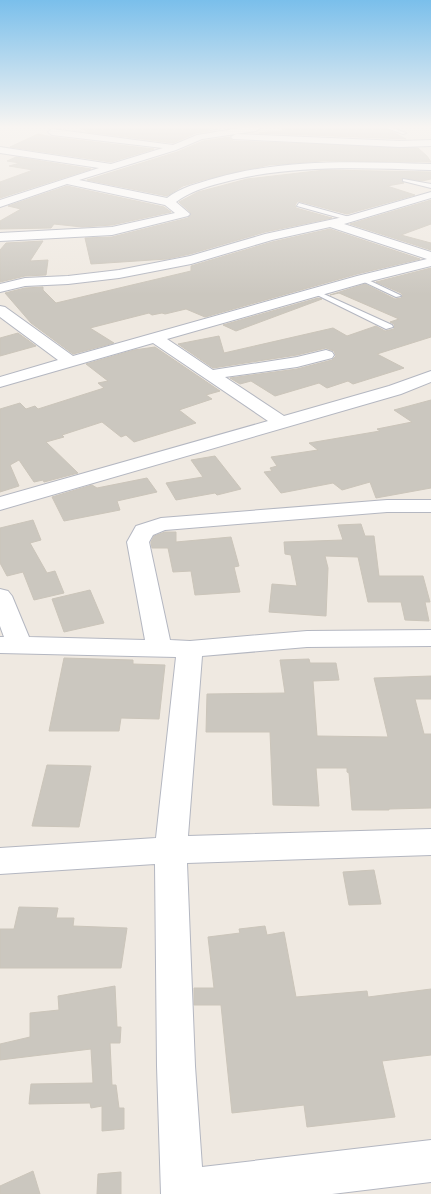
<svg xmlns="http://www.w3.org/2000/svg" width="431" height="1194" font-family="Raleway,sans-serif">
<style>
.building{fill:#cbc7bf;stroke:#cbc5ba}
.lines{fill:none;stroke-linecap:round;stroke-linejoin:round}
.service-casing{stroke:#b4b7c1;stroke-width:2}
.minor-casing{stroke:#b4b7c1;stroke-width:2}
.service{fill:#fff;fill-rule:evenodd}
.minor{fill:#fff;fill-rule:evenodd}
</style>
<rect width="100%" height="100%" fill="#efe9e1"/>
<path class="building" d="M80,128h120l9,3 -13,2 -23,10 -85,-11z
M283,128h102l21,11 -147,-6 23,-2z
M38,134l14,3 102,12 -43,13 -101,-15z
M229,137l4,4 185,7 9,8 4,6 -108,-1 -54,4 -66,15 -20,6 -16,10 -80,-16 90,-28 26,-11z
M16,157l75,12 -91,29v-16l33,-12 -24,-4 11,-3 -13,-2z
M325,170l106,2v7l-9,2 -20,-3v4l2,1 -17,3 28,9 -68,19 -49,-13 -3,4 1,3 36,10 -67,14 -75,22 -23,5 -76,5 -6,-26 27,-1 76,-19 3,-5 -12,-11 19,-10 49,-13z
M67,186l97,21 7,5 -59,13 -30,2 -28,-3 -3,4 -51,1v-8l21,-12 -13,-3z
M431,200v24l-30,11 30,8v7l-81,-26z
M330,229l90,30 -63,15 -152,43 -19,-8 -21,5 -3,-1 -10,2 -3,-2 -59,15 24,15 -41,11 -42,-31 -26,-30 20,-5 18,-1v3l13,13 135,-32v-5l81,-24z
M43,241l-13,20 18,-1 -2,15 -21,1 -25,6v-32l6,-7z
M431,268v69l-54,17 27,14 -51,16 -5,-3 -21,7 -8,-5 -44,13 -24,-15 -11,3 -10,-6 67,-9 35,-9 4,-4 -2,-5 -8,-3 -29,7 -84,13 -35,-24 41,-8 5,17 109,-25 14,8 29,-10 9,5 9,-2v-5l-4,-2 9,-3 -60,-26 -9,2 35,-11 30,15 6,-1 2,-2 -2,-3 -25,-11z
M318,298l4,1 -86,32 -13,-6z
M18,333l18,13 -36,10v-18z
M155,347l65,44 -14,4 6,4 -33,11 17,13 -62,19 -8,-7 -5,2 -19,-15 -40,13 2,2 -18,5 32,31 -34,9 -1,-2 -9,2 -15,-22 -9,5 9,21 -19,6v-83l20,-6 6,6 9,-3 3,3 66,-21 -6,-5 10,-2 -22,-17 48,-14z
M431,400v88l-55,10 -6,-16 -28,8 -9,-7 -52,10 -17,-21 8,-1 -2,-3 7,-2 -6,-9 47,-7 -9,-7 71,-12 -3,-2 35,-7 -18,-12z
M215,456l26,33 -24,6 -2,-2 -39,7 -10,-17 37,-6 -12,-17z
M147,478l10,14 -40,9 3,9 -56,11 -12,-24 40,-12 5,3z
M33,520l8,20 -11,3 17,30 8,-2 9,22 -30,7 -11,-28 -16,4 -7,-13v-35z
M361,524l4,12h9l5,40h44l7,26h-5l4,19 -24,-1 -4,-18h-33l-10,-45 -33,-1 3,12 -2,48 -57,-4 3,-28 25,2 -6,-31 -6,-1 -1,-12 59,-2 -5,-15z
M165,532h11v10l55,-5 8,29 -5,1 6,25 -45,3 -4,-24 -18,1 -5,-24h-16l-1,-6 3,-6z
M90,590l14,33 -40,9 -12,-33z
M64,658l69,2v4l32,1 -6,54 -38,-1 -2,13h-70z
M309,659l1,4h26l3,17 -26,1 4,55 71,1 -14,-59 57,-2v23h-16l9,35h7v74l-42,1v1h-37l-3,-37 -2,-1v-4h-31l3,38 -46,-1 -3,-73h-64l1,-38 78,-1 -5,-33z
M47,765l44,1 -12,61 -47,-1z
M374,870l7,34 -32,1 -6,-33z
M19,907l39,1 -2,10h18l-1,8 54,2 -6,40h-121v-39h14z
M265,926l2,9 17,-3 12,65 71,-6 1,6 63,-8v66l-49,6 13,56 -88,10 -3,-22 -72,8 -11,-108h-27v-17h20l-6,-51 32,-4 -1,-4z
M115,986l2,41h4l-1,16h-10l2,42h4l3,23h5v21l-22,2v-25l-11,2 -1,-5 -61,1 2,-20 62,-1 -2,-34 -91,11v-16l30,-7v-24l29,-3 -1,-14z
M33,1171l7,23h-40v-8z
M121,1172v22h-24l1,-20z"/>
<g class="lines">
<defs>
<path id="service" d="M202,128l26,4 -2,1z
M387,128h5l14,5 -3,1z
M403,179l28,5v4l-28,-7z
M299,203l54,15 1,1 -3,2 -54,-15z
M362,277l38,18 1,1 -5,1 -36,-17 -1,-1z
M315,290l77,35 1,2 -7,2 -73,-36 -1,-1z"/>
<path id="minor" d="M241,128h19l-4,3 -54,8 -26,11 -97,30 88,18c14,-11 32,-15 49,-20 70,-20 143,-16 215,-14v6c-70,-2 -142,-6 -210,13 -16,4 -32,9 -45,19l14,12 -2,2 -76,19 -112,6v-8l112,-6 63,-14 -10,-8 -98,-21 -67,23v-7l99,-32 -99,-15v-6l111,17 52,-16 -111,-13 -4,-3 4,-3 121,16 24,-10z
M236,134l164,7 31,-1v6l-31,1 -167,-8 -2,-2z
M431,192v6l-87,26 87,28v14l-64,16 -200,57 46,31 84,-13 29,-7 6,2 2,3 -2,3 -35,9 -72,10 59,39 105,-30 42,-15v11l-30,12 -401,116v-13l268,-76 -115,-78 -153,44v-10l58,-17 -58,-43v-11l5,1 68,49 284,-80 70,-17 -97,-32 -58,13 -81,24 -72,14 -51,6 -43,2 -25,6v-8l25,-6 43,-2 51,-6 71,-14 75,-22 83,-18z
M387,500h44v12h-44l-222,18 -12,5 -4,7 21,98 20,1 117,-10 124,-1v16l-124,1 -105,9 -14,180 243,-7v26l-244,8 8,203 7,101 229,-27v42l-99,12h-171l-4,-128 -2,-202 -155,10v-26l156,-10 20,-181 -176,-4v-16h4l-4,-11v-37l8,2 4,5 17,41 116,3 -18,-98 9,-16 25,-8z"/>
</defs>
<use href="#service" class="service-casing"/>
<use href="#minor" class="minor-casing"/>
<use href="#service" class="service"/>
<use href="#minor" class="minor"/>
</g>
<linearGradient id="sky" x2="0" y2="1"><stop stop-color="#7abfeb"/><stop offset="0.43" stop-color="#f8f5f2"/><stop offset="1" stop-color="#f8f5f2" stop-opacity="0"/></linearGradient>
<rect width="431" height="295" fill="url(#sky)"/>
</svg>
